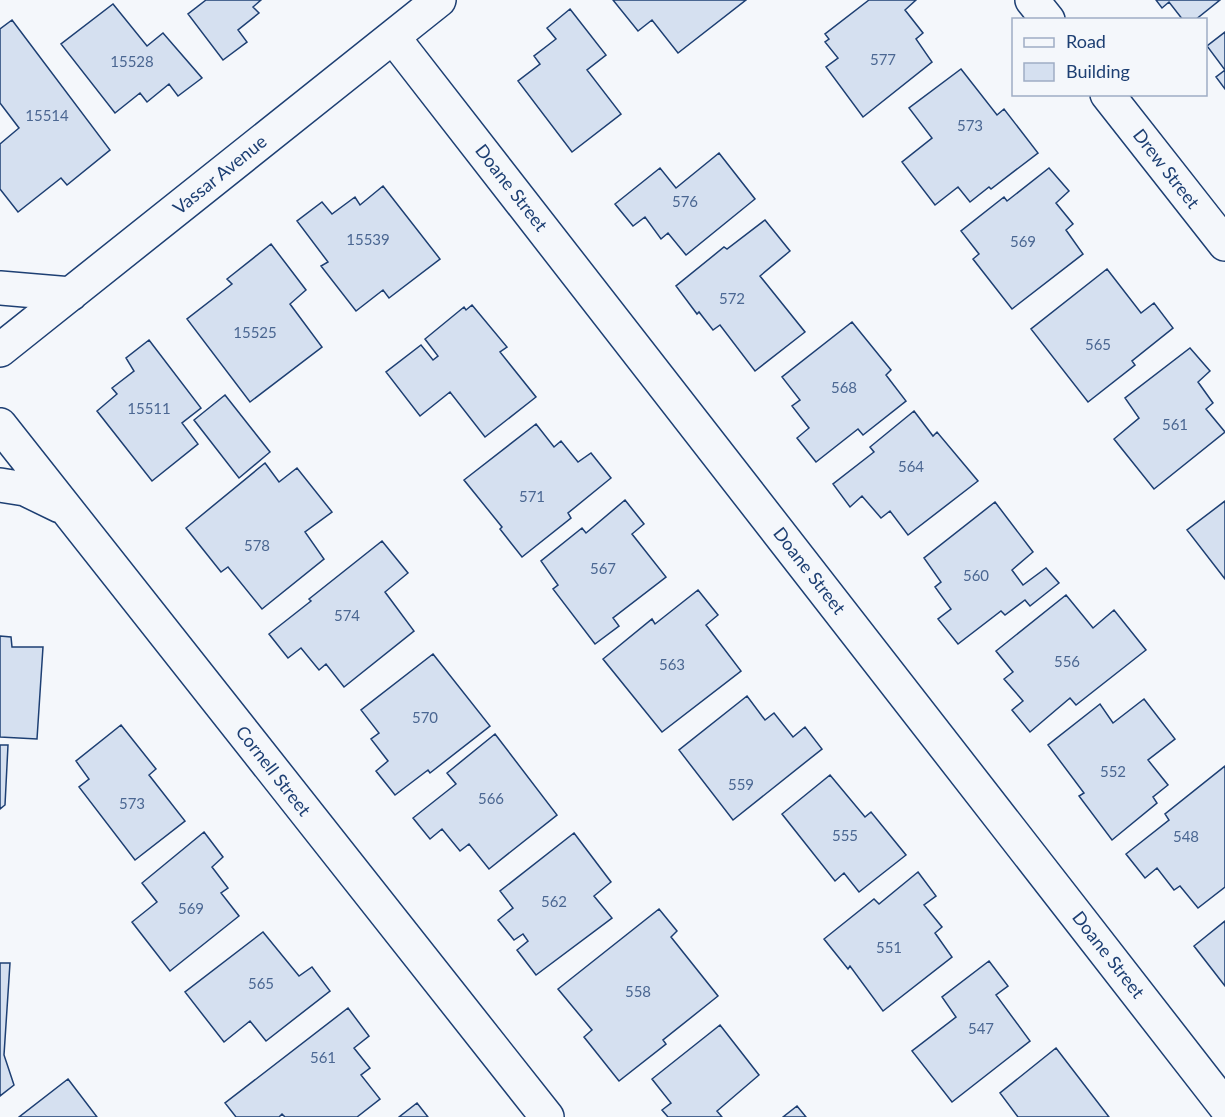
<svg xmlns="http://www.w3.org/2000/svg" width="1225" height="1117" font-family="Lato,sans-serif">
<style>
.building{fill:#d5e0f0;stroke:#1d3f73;stroke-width:1.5}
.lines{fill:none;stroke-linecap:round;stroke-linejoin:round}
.minor-casing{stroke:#1d3f73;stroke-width:36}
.minor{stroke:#f4f7fb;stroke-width:33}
.labels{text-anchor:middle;stroke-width:4.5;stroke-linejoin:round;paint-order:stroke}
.number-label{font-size:15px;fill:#4b6792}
.street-label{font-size:18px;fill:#1d3f73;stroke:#f4f7fb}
</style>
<rect width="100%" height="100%" fill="#f4f7fb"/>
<path class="building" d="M206,0h55l-8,7 6,6 -21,17 9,12 -24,18 -35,-46z
M613,0h133l-68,53 -26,-33 -14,11z
M869,0h47l-11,10 18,23 -7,6 16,23 -69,55 -37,-50 12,-9 -13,-16 4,-3 -4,-5z
M1156,0h64l-25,20h-12l-14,-18 -7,6z
M113,4l34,42 16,-13 39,45 -24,18 -9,-12 -22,18 -7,-9 -25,20 -54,-69z
M570,9l36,46 -19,15 34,44 -49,38 -54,-71 22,-17 -6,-8 22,-17 -9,-11z
M12,20l98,130 -43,35 -6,-7 -43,34 -18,-23v-45l19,-16 -19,-25v-74z
M1225,32v57l-9,-12 9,-7 -18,-24z
M961,69l36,46 7,-6 34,44 -47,36 -2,-2 -19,15 -12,-15 -23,18 -33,-43 30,-24 -23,-30z
M719,153l36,46 -69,56 -18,-22 -7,6 -16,-22 -12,9 -18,-22 45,-36 16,20z
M1049,168l20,23 -13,12 17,21 -7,6 17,24 -71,55 -39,-50 6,-5 -18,-23 43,-34 3,4z
M383,186l57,73 -51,39 -6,-8 -27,21 -35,-45 7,-4 -31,-41 25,-19 10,12 23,-17 5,8z
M765,220l25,31 -30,25 45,56 -50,39 -35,-46 -7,5 -14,-18 -2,2 -21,-28 48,-39 3,2z
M271,244l35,46 -16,14 32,43 -72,55 -63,-83 45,-35 -5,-5z
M1107,269l34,44 13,-10 19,25 -41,33 3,4 -47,37 -57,-73z
M472,305l35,42 -7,5 36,45 -51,40 -35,-45 -30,24 -34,-44 35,-27 12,15 5,-4 -13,-17 39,-32 2,3z
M852,322l39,48 -5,5 20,26 -43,34 -5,-6 -42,33 -19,-24 12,-10 -17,-22 8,-6 -18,-23z
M149,340l52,68 -19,15 16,21 -46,37 -55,-70 20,-17 -5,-6 22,-17 -8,-13z
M1190,348l20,23 -12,11 15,21 -7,6 19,23 -71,57 -40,-50 25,-21 -14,-20z
M225,395l45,57 -31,26 -45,-58z
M914,411l19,25 4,-4 41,49 -70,54 -18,-24 -9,7 -19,-22 -12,11 -17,-23 41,-32 -4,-5z
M536,424l18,23 7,-6 17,21 13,-9 20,25 -43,35 3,5 -49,39 -22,-28 2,-2 -38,-47z
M265,463l14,19 18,-14 35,44 -27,20 19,27 -62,50 -34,-42 -7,5 -35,-44z
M625,500l19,24 -12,10 34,43 -53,41 6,8 -24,18 -42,-55 5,-4 -17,-24 41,-33 4,5z
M1225,501v78l-38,-49z
M995,502l38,50 -21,18 11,15 23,-17 13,15 -29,23 -5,-6 -20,15 -4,-4 -43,33 -20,-25 13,-10 -16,-22 6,-5 -17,-24z
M382,541l26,32 -23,19 29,39 -70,56 -18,-23 -7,6 -18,-22 -13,10 -19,-24 42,-33 -2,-2z
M698,590l20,25 -12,10 35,46 -79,61 -59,-73 49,-40 3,5z
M1066,595l27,33 21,-18 32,40 -70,55 -6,-7 -40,34 -18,-22 11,-9 -19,-22 9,-7 -17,-21z
M0,636l11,1 1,10h31l-6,92 -37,-2z
M433,654l57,72 -60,47 -2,-3 -33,25 -19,-24 12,-10 -17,-22 8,-6 -18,-23z
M747,696l18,24 9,-7 19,24 12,-10 17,22 -89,71 -54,-70z
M1144,699l31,40 -27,21 20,25 -15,12 4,6 -45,37 -33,-44 5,-3 -36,-48 52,-41 13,19z
M121,725l35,44 -7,6 36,46 -50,39 -56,-73 10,-8 -13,-18z
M495,734l62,81 -68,54 -20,-25 -9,7 -18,-22 -12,10 -17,-21 43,-34 -9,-11z
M0,745h8l-3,60 -5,4z
M1225,766v121l-27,21 -18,-22 -6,4 -17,-22 -12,10 -19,-24 43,-34 -4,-6z
M830,775l35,42 6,-5 35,43 -47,37 -15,-19 -9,8 -53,-67z
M204,832l19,25 -11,10 16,21 -7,5 18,23 -69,55 -38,-49 25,-20 -15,-19z
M574,833l37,49 -17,14 18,22 -76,57 -19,-25 11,-9 -5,-7 -9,6 -16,-20 15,-12 -13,-17z
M918,872l18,24 -12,9 18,22 -7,6 17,24 -69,54 -33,-45 -2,3 -24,-30 50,-40 5,5z
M659,909l18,22 -6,6 47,59 -55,44 3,4 -47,37 -35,-44 8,-7 -34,-41z
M1225,921v65l-31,-40z
M263,932l36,44 13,-9 18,24 -64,50 -16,-20 -26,21 -39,-50z
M989,961l19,25 -12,9 34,46 -78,61 -40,-51 44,-34 -14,-20z
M0,963h10l-6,92 10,30 -14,11z
M348,1008l21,28 -15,12 16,20 -9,7 19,24 -23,18h-72l-3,-3 -3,3h-43l-11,-14z
M720,1025l39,50 -42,36 5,6h-54l-6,-7 9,-7 -19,-24z
M1056,1048l53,69h-91l-18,-24z
M68,1079l29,38h-78z
M417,1103l11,14h-29z
M797,1106l9,11h-23z"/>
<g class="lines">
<defs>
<path id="minor" d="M1032,0l16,20
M393,37l832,1069
M1107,94l118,150
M0,288l71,6
M0,350l439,-350
M0,425l547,692
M0,485l25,4 35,17"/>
</defs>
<use href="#minor" class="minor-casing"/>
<use href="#minor" class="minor"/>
</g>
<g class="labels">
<g class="number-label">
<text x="883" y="65">577</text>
<text x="132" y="67">15528</text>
<text x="47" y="121">15514</text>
<text x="970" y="131">573</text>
<text x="685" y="207">576</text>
<text x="368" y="245">15539</text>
<text x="1023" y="247">569</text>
<text x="732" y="304">572</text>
<text x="255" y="338">15525</text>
<text x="1098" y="350">565</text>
<text x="844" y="393">568</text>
<text x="149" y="414">15511</text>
<text x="1175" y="430">561</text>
<text x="911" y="472">564</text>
<text x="532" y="502">571</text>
<text x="257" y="551">578</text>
<text x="603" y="574">567</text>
<text x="976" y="581">560</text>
<text x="347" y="621">574</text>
<text x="1067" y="667">556</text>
<text x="672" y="670">563</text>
<text x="425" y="723">570</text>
<text x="1113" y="777">552</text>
<text x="741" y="790">559</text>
<text x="491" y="804">566</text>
<text x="132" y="809">573</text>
<text x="845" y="841">555</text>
<text x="1186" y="842">548</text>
<text x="554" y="907">562</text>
<text x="191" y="914">569</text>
<text x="889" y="953">551</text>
<text x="261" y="989">565</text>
<text x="638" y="997">558</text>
<text x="981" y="1034">547</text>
<text x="323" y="1063">561</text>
</g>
<g class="street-label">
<text transform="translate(1166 169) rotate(52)" y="6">Drew Street</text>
<text transform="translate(220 175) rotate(-39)" y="6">Vassar Avenue</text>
<text transform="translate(511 188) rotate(52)" y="6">Doane Street</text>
<text transform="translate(809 571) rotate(52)" y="6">Doane Street</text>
<text transform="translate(273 771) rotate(52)" y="6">Cornell Street</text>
<text transform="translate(1108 955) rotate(52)" y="6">Doane Street</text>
</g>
</g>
<rect x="1012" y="18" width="195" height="78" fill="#f4f7fb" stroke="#9eadc5" stroke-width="1.5"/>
<rect x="1024" y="38" width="30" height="9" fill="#f4f7fb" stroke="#9eadc5" stroke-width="1.5"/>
<text x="1066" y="48" font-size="18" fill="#1d3f73">Road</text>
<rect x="1024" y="63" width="30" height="18" fill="#d5e0f0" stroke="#9eadc5" stroke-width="1.5"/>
<text x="1066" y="78" font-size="18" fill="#1d3f73">Building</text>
</svg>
